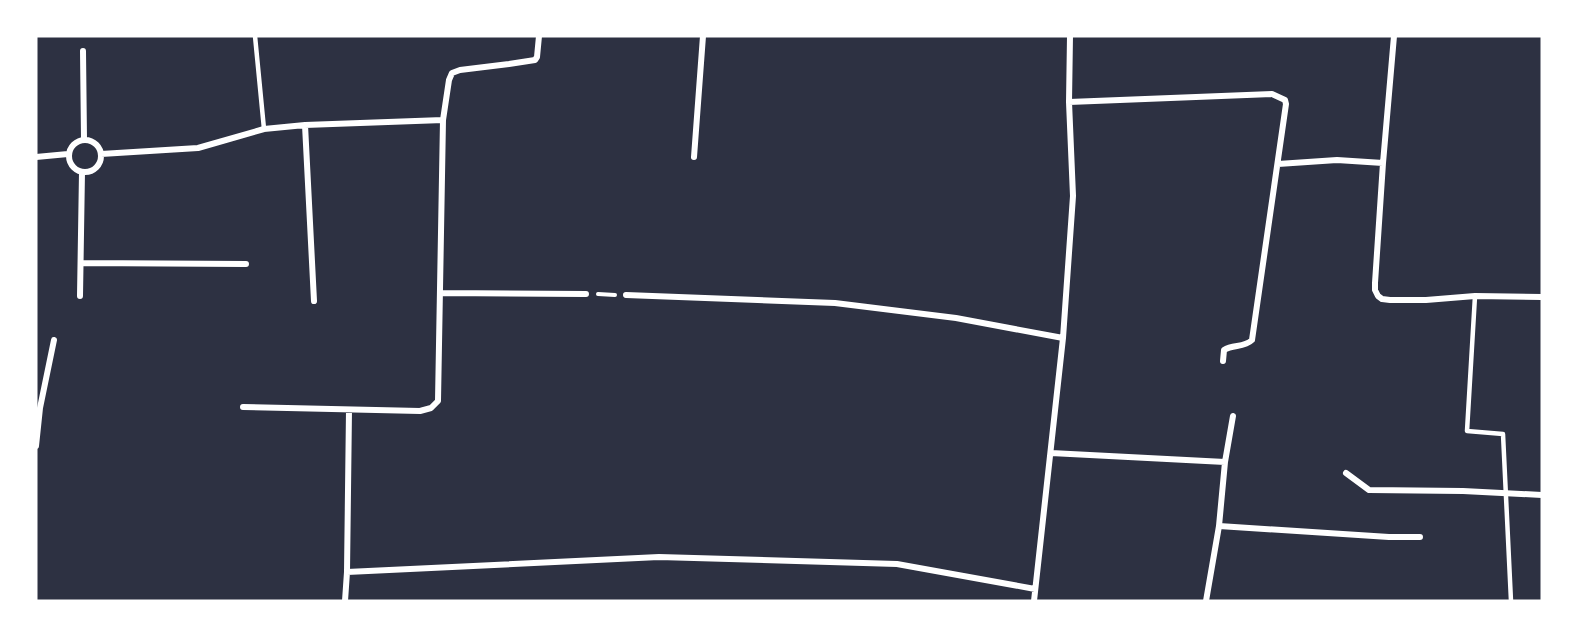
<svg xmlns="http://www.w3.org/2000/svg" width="1578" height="637" font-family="'DejaVu Sans',sans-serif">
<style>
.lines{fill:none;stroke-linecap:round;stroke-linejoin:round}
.path{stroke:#fff;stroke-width:4}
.service{stroke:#fff;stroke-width:4.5}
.minor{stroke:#fff;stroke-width:6}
</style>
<rect width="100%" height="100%" fill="#2d3142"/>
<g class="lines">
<path class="path" d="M598,294l17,1"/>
<path class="service" d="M255,36l9,93
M1475,296l-8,135 36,3 8,167"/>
<path class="minor" d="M1394,36l-11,127 -8,120v7l3,6 4,3 8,1h36l49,-4 67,1
M83,51l1,88
M1069,102l203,-8 13,6 1,4 -34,236c-8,8 -19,4 -28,10l-1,11
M305,125l9,176
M69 156a16 16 0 1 1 32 0a16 16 0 1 1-32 0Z
M101,154l97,-6 66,-19 41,-4 138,-5
M36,157l32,-3
M694,157l9,-121
M1278,164l59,-4 46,3
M81,263l165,1
M441,293l145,1
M626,295l209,8 121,15 107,20
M80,296l2,-124
M243,407l177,4 11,-3 7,-7 5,-281 6,-40 3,-7 8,-3 49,-6 26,-4 2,-3 2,-21
M36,446l4,-38 14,-68
M1051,453l174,9
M1346,473l23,17 94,1 79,4
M1219,526l170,11h31
M347,572l312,-15 238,7 138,25
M345,601l2,-29 2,-162
M1034,601l29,-263 10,-142 -4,-94 1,-66
M1206,601l13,-75 6,-64 8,-46"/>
</g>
<rect width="1578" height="637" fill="none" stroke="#ffffff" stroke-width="75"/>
</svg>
